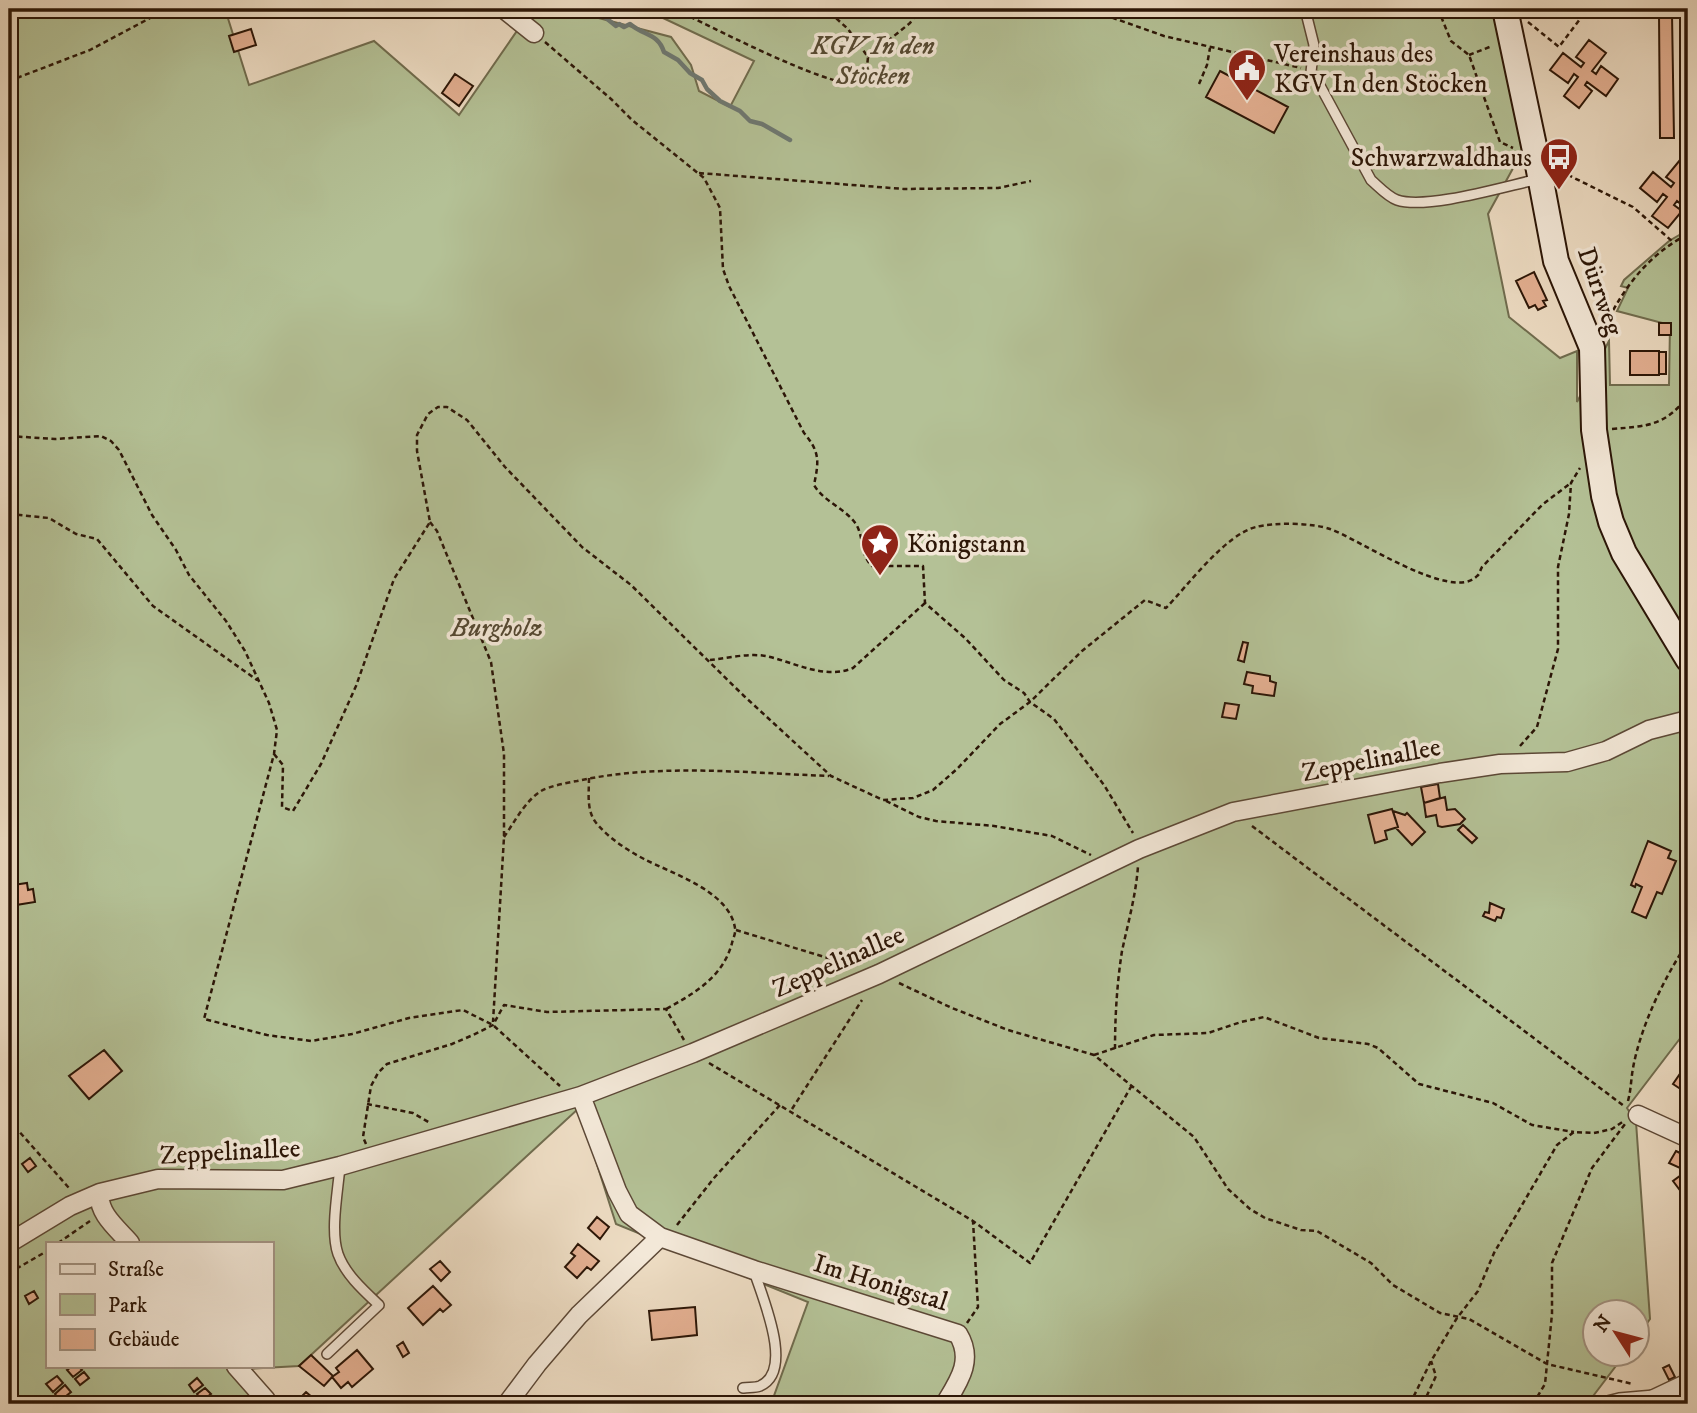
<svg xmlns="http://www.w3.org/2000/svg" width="1697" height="1413" font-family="'IM FELL DW Pica',serif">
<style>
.green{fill:#b4c196;stroke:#706c4e;stroke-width:2;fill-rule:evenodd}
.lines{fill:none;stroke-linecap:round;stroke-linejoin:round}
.stream{stroke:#6e7871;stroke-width:4.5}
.building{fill:#e4b092;stroke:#2c1607;stroke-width:2}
.lane-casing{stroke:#5c4836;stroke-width:12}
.street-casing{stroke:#5c4836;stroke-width:21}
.secondary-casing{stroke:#2c1607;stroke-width:28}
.path{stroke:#2c1607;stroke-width:2.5;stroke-dasharray:5 3.5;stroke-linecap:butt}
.lane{stroke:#f3e8d8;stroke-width:9}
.street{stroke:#f3e8d8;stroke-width:18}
.secondary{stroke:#f3e8d8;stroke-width:24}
.labels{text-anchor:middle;stroke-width:7;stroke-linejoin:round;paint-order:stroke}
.park-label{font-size:26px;font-style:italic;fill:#554932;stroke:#f3e8d8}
.poi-label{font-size:26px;fill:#2c1607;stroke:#f3e8d8;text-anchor:start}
.street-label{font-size:26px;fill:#2c1607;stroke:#f3e8d8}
</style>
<rect width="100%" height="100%" fill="#eddcc3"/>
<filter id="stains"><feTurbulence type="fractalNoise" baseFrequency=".00286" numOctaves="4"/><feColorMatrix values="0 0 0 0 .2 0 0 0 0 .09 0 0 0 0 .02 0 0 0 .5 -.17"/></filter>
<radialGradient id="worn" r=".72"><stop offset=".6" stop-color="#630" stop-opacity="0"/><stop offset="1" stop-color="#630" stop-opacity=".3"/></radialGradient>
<path class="green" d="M9,9h216l24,76 125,-44 85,74 62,-90 -22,-16h91l-1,4 6,4 76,20 20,28 8,26 31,16 24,-46 -110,-52h850l29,141 -35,64 21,103 51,41 17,-7v51l32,-61 1,44h59l1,-60 -53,-14 11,-23 -7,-2 3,-6 45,-39 19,-11v798l-61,80 9,14 14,197 -12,17v-24h-42v42h29l-38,50h-816l37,-102 -192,-78 -37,-116 -280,258 -54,3 22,35h-258zM47,1243h224v123h-224z"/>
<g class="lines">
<path class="stream" d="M601,14l15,12 3,-2 5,3 6,-3c14,12 28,9 34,28l14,8 12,13 12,7 5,9 13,12 20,10 10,10 12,3 28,16"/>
</g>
<path class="building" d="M1659,14h13l2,124h-14z
M251,29l5,16 -22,7 -5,-16z
M1589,40l17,13 -14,18 4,3 5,-8 17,13 -12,17 -19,-14 -2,3 7,6 -13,17 -15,-12 14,-19 -4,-3 -6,9 -18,-13 13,-17 18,14 3,-4 -8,-6z
M1220,71l68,36 -14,26 -68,-36z
M455,74l18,12 -14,20 -17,-13z
M1680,160l8,7v16l-7,9 4,3 3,-5v20l-11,-9 -3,4 8,6 -14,17 -16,-12 15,-19 -4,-3 -6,8 -17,-14 13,-16 18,15 3,-4 -8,-6z
M1534,272l13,28 -4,1 3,5 -8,4 -3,-5 -6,3 -13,-27z
M1659,323h12v12h-12z
M1630,351h29v24h-29z
M1659,352h7v22h-7z
M1243,642l5,1 -4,19 -6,-2z
M1247,672l23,4v5l6,2 -2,13 -22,-3 1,-7 -9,-2z
M1225,703l14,2 -3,14 -14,-2z
M1438,784l2,14 -16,5 -3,-16z
M1445,797l2,13 8,-1 10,10 -5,5 -18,3 -4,-1 -2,-11 -10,2 -2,-14z
M1392,809l6,18 -13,4 2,8 -12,4 -7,-28z
M1393,811l12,4 2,-2 18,19 -13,13 -16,-17 2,-1z
M1463,825l14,13 -5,5 -14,-13z
M1648,841l23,10 -3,7 8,3 -14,33 -5,-2 -11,26 -14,-6 10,-25 -6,-3 -1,3 -4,-2z
M27,883l1,7 5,-1 2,13 -19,3 -3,-20z
M1490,903l14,6 -3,9 -4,-1 -2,4 -12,-5 2,-4 4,1z
M1687,1034l1,1v20l-8,-4z
M104,1050l18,21 -33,28 -20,-23z
M1688,1062v32l-15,-10z
M1676,1151l10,5 -6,12 -11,-5z
M30,1158l6,8 -8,6 -6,-8z
M1688,1170v31l-15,-20z
M597,1217l12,10 -9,12 -12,-11z
M578,1244l21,17 -8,9 -4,-3 -10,11 -12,-11 10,-11 -4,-3z
M440,1261l10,11 -9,9 -11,-12z
M433,1286l18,19 -8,7 -3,-3 -17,16 -15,-17z
M34,1291l4,7 -9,6 -4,-8z
M695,1307l2,28 -45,5 -3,-29z
M403,1342l6,11 -6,4 -6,-11z
M357,1350l16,19 -21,18 -4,-5 -7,6 -9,-11 7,-5 -3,-4z
M311,1355l22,21 -9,10 -25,-20z
M1669,1365l6,12 -6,3 -6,-12z
M73,1366h5l4,4 -9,7 -6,-7z
M84,1372l5,6 -9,7 -5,-6z
M57,1376l6,7 -10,9 -7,-8z
M197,1378l6,7 -9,7 -5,-7z
M65,1385l6,7 -11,9 -5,-7z
M205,1388l6,6 -9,7 -5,-7z
M306,1392l14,12h-26z"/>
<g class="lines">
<defs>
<path id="lane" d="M1305,9l9,36 -3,27 7,10 53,98c8,7 17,17 26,20 30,10 109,-14 142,-21
M327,1354l52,-49c-15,-14 -34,-31 -41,-51 -8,-23 0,-63 2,-88
M743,1388c5,-1 12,0 17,-2 35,-15 2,-89 -6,-115
M1595,1404l24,-6 35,-3"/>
<path id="street" d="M504,9l30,24
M581,1096l36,95 12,23 31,23 94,33 204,64c16,26 1,47 -13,70
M1638,1115l48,22 2,3
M100,1193c-3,20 18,36 30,50
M9,1243l61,-37 30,-13 58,-14 125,1 57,-14 241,-70 112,-43 186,-79 260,-125 94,-37 207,-39 60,-9 67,-2 39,-11 43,-21 39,-10
M236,1366l30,34 -5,4
M507,1404l30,-40 42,-49 81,-78
M1651,1404l1,-4 36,-17"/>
<path id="secondary" d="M1505,9l32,151 19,101 36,87 2,82 10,66 7,26 13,31 64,106"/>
</defs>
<use href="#lane" class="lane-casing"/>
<use href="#street" class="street-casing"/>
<use href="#secondary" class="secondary-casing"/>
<path class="path" d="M675,9c28,14 155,79 179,74 12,-2 13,-15 14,-26l-20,-28 -22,-20
M1088,9l76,27 137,32
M1438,9l13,32 18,14 31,87 13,6
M1528,22l31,25 24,-32 10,-4 90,1
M545,42l66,57 21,21 72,58 16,30 3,61 6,17 75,147c16,19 15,28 10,52 10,17 31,23 42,39 8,13 4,31 16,42h51l2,37 40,35 39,42 20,13 6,9 24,17 50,66 29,48
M1469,55l23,-9
M868,57l42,-34 10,-14
M9,81l81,-31 77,-41
M1199,84l8,-19 3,-17
M1560,171l73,36 40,35
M699,173l205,16 94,-1 33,-7
M1605,325c21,-40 42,-69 83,-91
M1612,429c36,-3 53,-3 76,-33
M9,436l46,3 46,-3 10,5 8,9 33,65 24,35 13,25 37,46 19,30 24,52 8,27 -3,24 -70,265 63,16 44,6 41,-7 57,-16 54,-8 30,15 67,61
M9,514l40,4 27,16 21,5 56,67 104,74
M430,522l7,9 54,131 13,92v83l-11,185
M710,660c18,-2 38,-7 56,-4 28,6 58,24 87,12l72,-65
M1520,746l17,-19 21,-78v-82l11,-53 2,-31 9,-15
M274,754l9,11 -1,42 11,4 28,-47 35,-78 38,-107 36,-57 -13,-71v-16l11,-21 10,-7h9l20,13 38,47 77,80 49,38 113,111 87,80 52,24 30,-2 20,-8 24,-21 43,-45 30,-22 52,-51 63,-51 21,8c22,-23 60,-74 90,-81 18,-5 57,-4 74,2 27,9 122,74 147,47 3,-2 3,-6 5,-9l61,-63 28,-21
M589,778c0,16 -3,33 8,46 13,15 30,26 47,35 29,15 85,32 91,69 1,5 -2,11 -3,15 -9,34 -37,50 -66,66
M886,801l33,16 17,4 58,5 58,10 39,19
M1252,826l372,280
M504,837c10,-14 21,-36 37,-46 9,-5 25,-8 36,-10 82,-18 169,-8 252,-5
M736,930l118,36
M899,983l53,25 56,22 86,25 100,82 34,52 22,20 15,9 36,12 16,1 54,32 22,22 47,28 29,6 78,45 86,20
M1115,1049c0,-33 2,-66 7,-98 6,-28 14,-56 16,-85
M1094,1055l60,-20 54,-2 33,-11 23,-5 55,21 49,6 10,4 41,36 74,19 39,22 42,7
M709,1063l264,158 57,42 102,-178
M1628,1101c3,-11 3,-22 5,-33 8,-43 31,-90 55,-126
M367,1104l46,9 17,10
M792,1109l70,-109
M9,1120l60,68
M366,1144l-3,-7 8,-51 7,-13 9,-9 65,-20 21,-9 20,-10 11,-20 43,7 119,-3 18,31
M677,1225l37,-47 66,-73
M58,1243l32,-22
M9,1273l38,-22
M967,1323l11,-16 -5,-86
M1410,1404l21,-43 26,-43 21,-27 16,-38 63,-108 17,-13 20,1 18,-4 12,-8
M1423,1404l13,-28 -5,-15
M1533,1404l12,-20 7,-70v-51l40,-95 33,-44"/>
<use href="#lane" class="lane"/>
<use href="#street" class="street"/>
<use href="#secondary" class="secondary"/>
</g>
<defs>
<symbol id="civic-pin" viewBox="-11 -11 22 30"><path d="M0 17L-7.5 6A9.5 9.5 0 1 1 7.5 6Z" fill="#8f2418" stroke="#f3e8d8"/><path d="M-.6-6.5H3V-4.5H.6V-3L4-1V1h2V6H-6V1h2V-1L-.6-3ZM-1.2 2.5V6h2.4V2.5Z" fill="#fff"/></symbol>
<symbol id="bus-pin" viewBox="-11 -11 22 30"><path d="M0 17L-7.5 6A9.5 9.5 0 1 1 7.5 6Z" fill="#8f2418" stroke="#f3e8d8"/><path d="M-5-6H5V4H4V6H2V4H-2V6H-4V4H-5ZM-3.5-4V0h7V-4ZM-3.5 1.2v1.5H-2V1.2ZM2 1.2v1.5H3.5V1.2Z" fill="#fff"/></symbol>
<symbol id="sight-pin" viewBox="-11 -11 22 30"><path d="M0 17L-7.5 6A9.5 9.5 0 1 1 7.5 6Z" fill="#8f2418" stroke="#f3e8d8"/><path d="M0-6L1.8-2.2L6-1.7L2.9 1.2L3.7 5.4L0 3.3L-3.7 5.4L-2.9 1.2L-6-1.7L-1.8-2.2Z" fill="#fff"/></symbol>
</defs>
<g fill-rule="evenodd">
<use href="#civic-pin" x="1225" y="46" width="44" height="60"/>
<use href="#bus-pin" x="1537" y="135" width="44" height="60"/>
<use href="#sight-pin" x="858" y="521" width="44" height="60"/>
</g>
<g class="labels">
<g class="park-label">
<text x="873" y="54">KGV In den<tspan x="873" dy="30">Stöcken</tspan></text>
<text x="497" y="636">Burgholz</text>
</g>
<g class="poi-label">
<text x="1274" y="62">Vereinshaus des<tspan x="1274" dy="30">KGV In den Stöcken</tspan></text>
<text x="1532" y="166" text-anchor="end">Schwarzwaldhaus</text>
<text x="907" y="552">Königstann</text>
</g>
<g class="street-label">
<text transform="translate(1601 291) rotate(71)" y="9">Dürrweg</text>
<text transform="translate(1371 759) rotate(-11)" y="9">Zeppelinallee</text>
<text transform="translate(838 961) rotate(-24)" y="9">Zeppelinallee</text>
<text transform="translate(230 1151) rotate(-3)" y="9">Zeppelinallee</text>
<text transform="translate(881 1282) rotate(17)" y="9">Im Honigstal</text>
</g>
</g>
<rect width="1697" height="1413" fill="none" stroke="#eddcc3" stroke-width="35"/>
<rect x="10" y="10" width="1676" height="1392" fill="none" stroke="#2c1607" stroke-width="3.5"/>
<rect x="18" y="18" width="1662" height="1378" fill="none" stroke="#2c1607" stroke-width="2"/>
<rect x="46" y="1242" width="228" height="126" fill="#f3e8d8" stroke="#a39484" stroke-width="2"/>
<rect x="60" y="1264" width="35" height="10" fill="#f3e8d8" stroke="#a39484" stroke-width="2"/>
<text x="108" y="1276" font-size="21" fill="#2c1607">Straße</text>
<rect x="60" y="1294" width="35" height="21" fill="#b4c196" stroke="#a39484" stroke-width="2"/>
<text x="108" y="1312" font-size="21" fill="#2c1607">Park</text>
<rect x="60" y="1329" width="35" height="21" fill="#e4b092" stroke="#a39484" stroke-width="2"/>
<text x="108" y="1346" font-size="21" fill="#2c1607">Gebäude</text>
<g transform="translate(1616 1333) rotate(306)"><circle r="33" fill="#f3e8d8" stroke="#a39484" stroke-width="2"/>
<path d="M0-5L12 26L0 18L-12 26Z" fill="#8f2418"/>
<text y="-10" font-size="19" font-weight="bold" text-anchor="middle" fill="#2c1607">N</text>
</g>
<rect width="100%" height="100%" filter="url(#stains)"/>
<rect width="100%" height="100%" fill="url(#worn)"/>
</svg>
